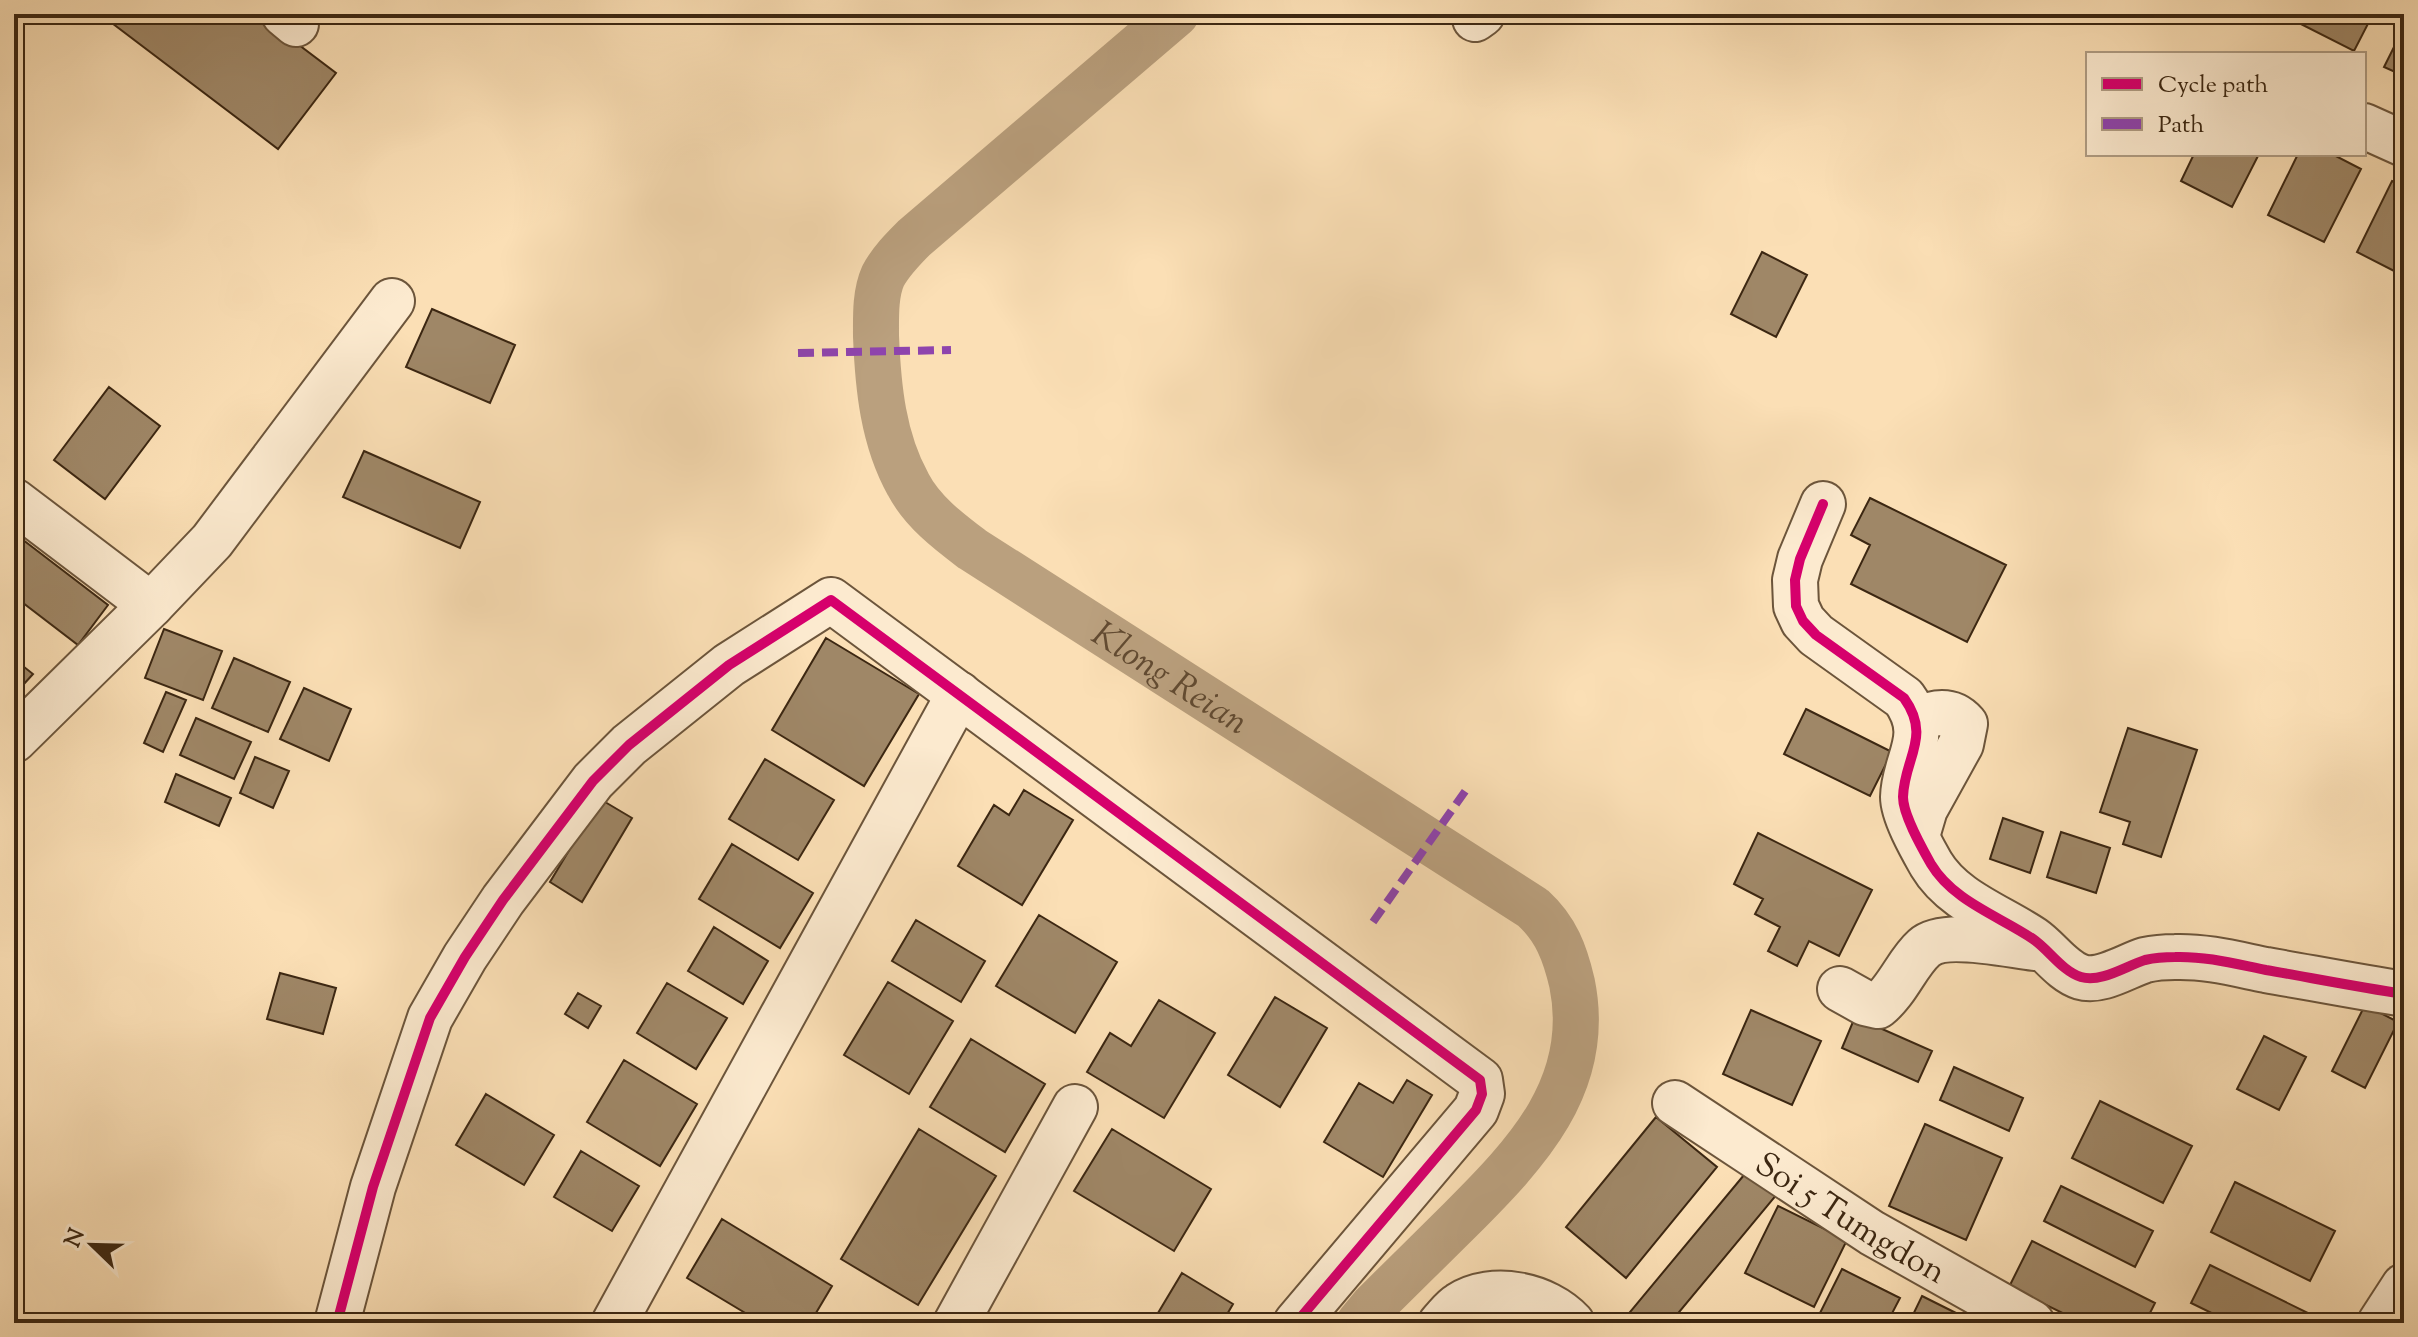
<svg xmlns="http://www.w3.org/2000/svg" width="2418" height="1337" font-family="'Sorts Mill Goudy',serif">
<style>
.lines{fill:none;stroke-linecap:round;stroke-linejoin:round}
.canal{stroke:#baa07e;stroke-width:46}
.building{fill:#9f8767;stroke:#3c2712;stroke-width:2}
.minor-casing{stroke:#6c553b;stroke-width:48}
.minor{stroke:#fceacf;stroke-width:44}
.quiet{stroke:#8e44ad;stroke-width:8;stroke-dasharray:16 8;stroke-linecap:butt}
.cycleway-casing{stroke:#fceacf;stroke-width:15}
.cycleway{stroke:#d6006c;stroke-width:10}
.labels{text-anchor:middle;stroke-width:7;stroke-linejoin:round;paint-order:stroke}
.street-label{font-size:34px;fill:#3c2712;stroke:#fceacf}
.water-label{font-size:36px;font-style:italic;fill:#624b32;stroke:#fceacf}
</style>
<rect width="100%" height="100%" fill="#fbdfb5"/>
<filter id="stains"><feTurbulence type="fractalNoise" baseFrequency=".0025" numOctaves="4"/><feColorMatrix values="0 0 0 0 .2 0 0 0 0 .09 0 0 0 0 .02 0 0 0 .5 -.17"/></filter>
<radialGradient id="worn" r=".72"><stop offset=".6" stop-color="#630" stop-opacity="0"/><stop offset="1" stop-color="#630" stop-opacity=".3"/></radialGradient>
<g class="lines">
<path class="canal" id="s1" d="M1176,14l-262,224c-11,11 -23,23 -31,38 -8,18 -7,41 -7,60 2,51 7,103 32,148 14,27 40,47 64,65l561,359c23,21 32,45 39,75 21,102 -46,171 -112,237 -29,29 -58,57 -87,86l-14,17"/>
</g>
<path class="building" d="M100,14h158l78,59 -58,76z
M2291,14h82l-19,37 -65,-33z
M2404,27v49l-20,-9z
M2194,154h65l-27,53 -51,-26z
M2298,154h34l29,15 -37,73 -56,-27z
M2392,181l12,6v89l-47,-24z
M1762,252l45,23 -31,62 -45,-23z
M432,309l83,36 -25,58 -84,-36z
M109,387l51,39 -55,73 -51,-39z
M364,451l116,51 -20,46 -117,-51z
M1870,498l136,67 -39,77 -116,-58 19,-39 -19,-10z
M14,533l94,72 -30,40 -64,-49z
M164,629l58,22 -19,49 -58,-22z
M826,638l93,56 -55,92 -92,-56z
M234,658l56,24 -22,50 -56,-24z
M14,659l19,15 -19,21z
M304,688l47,21 -22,52 -49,-22z
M166,692l20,8 -23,52 -19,-9z
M1806,709l86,43 -22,44 -86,-42z
M196,718l55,24 -17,37 -54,-24z
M2128,728l69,22 -36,107 -38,-13 7,-22 -30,-10z
M255,757l34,14 -16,37 -33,-15z
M765,759l69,41 -36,60 -69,-41z
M176,774l55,24 -12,28 -54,-24z
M1024,790l49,30 -51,85 -64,-39 36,-61 15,10z
M600,799l32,19 -50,84 -32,-20z
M2003,818l40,14 -13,41 -40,-14z
M2061,832l49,16 -14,45 -49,-16z
M1758,833l114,57 -33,66 -30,-15 -12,25 -29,-15 12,-24 -25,-13 8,-15 -29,-15z
M732,844l81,49 -33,55 -81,-49z
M1039,915l78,47 -42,71 -79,-47z
M916,920l69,41 -24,41 -69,-41z
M714,927l54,34 -25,43 -55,-33z
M280,973l56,15 -13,46 -56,-15z
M888,982l65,39 -44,73 -65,-39z
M667,983l60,35 -31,51 -59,-36z
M578,993l23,13 -13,22 -23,-14z
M1275,997l52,31 -47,79 -52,-32z
M1159,1000l56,33 -51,85 -77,-46 23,-39 21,13z
M2365,1005l33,17 -33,66 -33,-17z
M1751,1010l70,31 -29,64 -69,-31z
M1855,1017l77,34 -14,31 -76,-34z
M2264,1036l42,21 -27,53 -42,-21z
M971,1039l74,45 -40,68 -75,-45z
M624,1060l73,44 -37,62 -73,-44z
M1954,1067l69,31 -14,33 -69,-31z
M1407,1080l25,15 -49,82 -59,-35 35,-59 34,20z
M486,1094l68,41 -30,50 -68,-40z
M2100,1101l92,45 -29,57 -91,-45z
M1656,1117l61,50 -91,111 -60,-51z
M1925,1124l77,34 -36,82 -77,-34z
M919,1129l77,47 -78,129 -77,-46z
M1112,1129l99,60 -37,62 -100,-60z
M581,1151l58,35 -27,45 -58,-34z
M1749,1169l29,24 -108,130h-39l-6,-5z
M2235,1182l100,49 -25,50 -99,-49z
M2061,1186l92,45 -18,36 -91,-46z
M1778,1206l69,34 -33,67 -69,-34z
M722,1219l110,67 -22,37h-48l-75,-45z
M2032,1241l123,62 -10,20h-62l-74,-36z
M2210,1265l102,50 -4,8h-76l-41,-20z
M1842,1269l58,29 -13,25h-52l-16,-8z
M1182,1273l51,31 -11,19h-70z
M1922,1296l54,27h-67z"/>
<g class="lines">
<defs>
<g id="minor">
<path d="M284,14l12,10"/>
<path d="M1475,19l7,-5"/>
<path d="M2364,126l40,18"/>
<path d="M14,501l137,104"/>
<path d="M1823,504l-23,55 -5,21 1,26 7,15 13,14 88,63c28,39 0,60 -1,99 0,18 19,51 28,67 22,37 68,52 102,75 16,11 29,32 48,38 20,6 45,-11 64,-17 9,-2 21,-3 30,-3 31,-1 61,7 91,13 46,8 92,17 138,24"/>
<path d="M1916,720c18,-8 35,-12 49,4l-4,20 -36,65 -8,27"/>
<path d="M14,740l137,-135 61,-64 180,-240"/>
<path d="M1840,989l25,14 13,3c20,-16 29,-43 46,-58 20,-18 84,-3 110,0"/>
<path id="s2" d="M1675,1103l197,130 160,90"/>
<path d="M337,1323l36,-136 57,-169 35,-61 38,-57 90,-119 36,-36 100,-80 102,-65 649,480 2,14 -6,16 -180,213"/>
<path d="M614,1323l345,-629"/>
<path d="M956,1323l119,-216"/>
<path d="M1441,1323c6,-6 11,-14 18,-18 34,-22 87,-10 113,18"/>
<path d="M2380,1323l24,-37"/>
</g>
</defs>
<use href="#minor" class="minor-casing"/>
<use href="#minor" class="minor"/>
<path class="quiet" d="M798,353l153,-3
M1373,922l93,-132"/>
<defs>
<path id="cycleway" d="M1823,504l-23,55 -5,21 1,26 7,15 13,14 88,63c28,39 0,60 -1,99 0,18 19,51 28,67 22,37 68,52 102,75 16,11 29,32 48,38 20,6 45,-11 64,-17 9,-2 21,-3 30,-3 31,-1 61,7 91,13 46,8 92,17 138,24
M337,1323l36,-136 57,-169 35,-61 38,-57 90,-119 36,-36 100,-80 102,-65 649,480 2,14 -6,16 -180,213"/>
</defs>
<use href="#cycleway" class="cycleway-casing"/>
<use href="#cycleway" class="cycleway"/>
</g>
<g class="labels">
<g class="street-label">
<text dy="12" stroke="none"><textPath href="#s2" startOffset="210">Soi 5 Tumgdon</textPath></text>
</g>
<g class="water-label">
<text dy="13" stroke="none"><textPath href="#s1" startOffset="936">Klong Reian</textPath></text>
</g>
</g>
<rect width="2418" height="1337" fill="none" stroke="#fbdfb5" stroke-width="48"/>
<rect x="16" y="16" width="2386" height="1305" fill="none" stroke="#3c2712" stroke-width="4"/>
<rect x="24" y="24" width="2370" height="1289" fill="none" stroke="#3c2712" stroke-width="2"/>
<rect x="2086" y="52" width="280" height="104" fill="#fceacf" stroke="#af9c83" stroke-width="2"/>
<rect x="2102" y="78" width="40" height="12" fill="#d6006c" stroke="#af9c83" stroke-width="2"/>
<text x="2158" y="92" font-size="24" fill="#3c2712">Cycle path</text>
<rect x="2102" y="118" width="40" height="12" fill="#8e44ad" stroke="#af9c83" stroke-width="2"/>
<text x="2158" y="132" font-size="24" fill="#3c2712">Path</text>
<g transform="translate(92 1245) rotate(293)" stroke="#fceacf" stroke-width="6" paint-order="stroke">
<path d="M0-6L14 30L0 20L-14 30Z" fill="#3c2712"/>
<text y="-12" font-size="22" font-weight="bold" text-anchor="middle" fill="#3c2712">N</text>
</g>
<rect width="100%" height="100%" filter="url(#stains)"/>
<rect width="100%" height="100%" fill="url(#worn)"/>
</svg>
